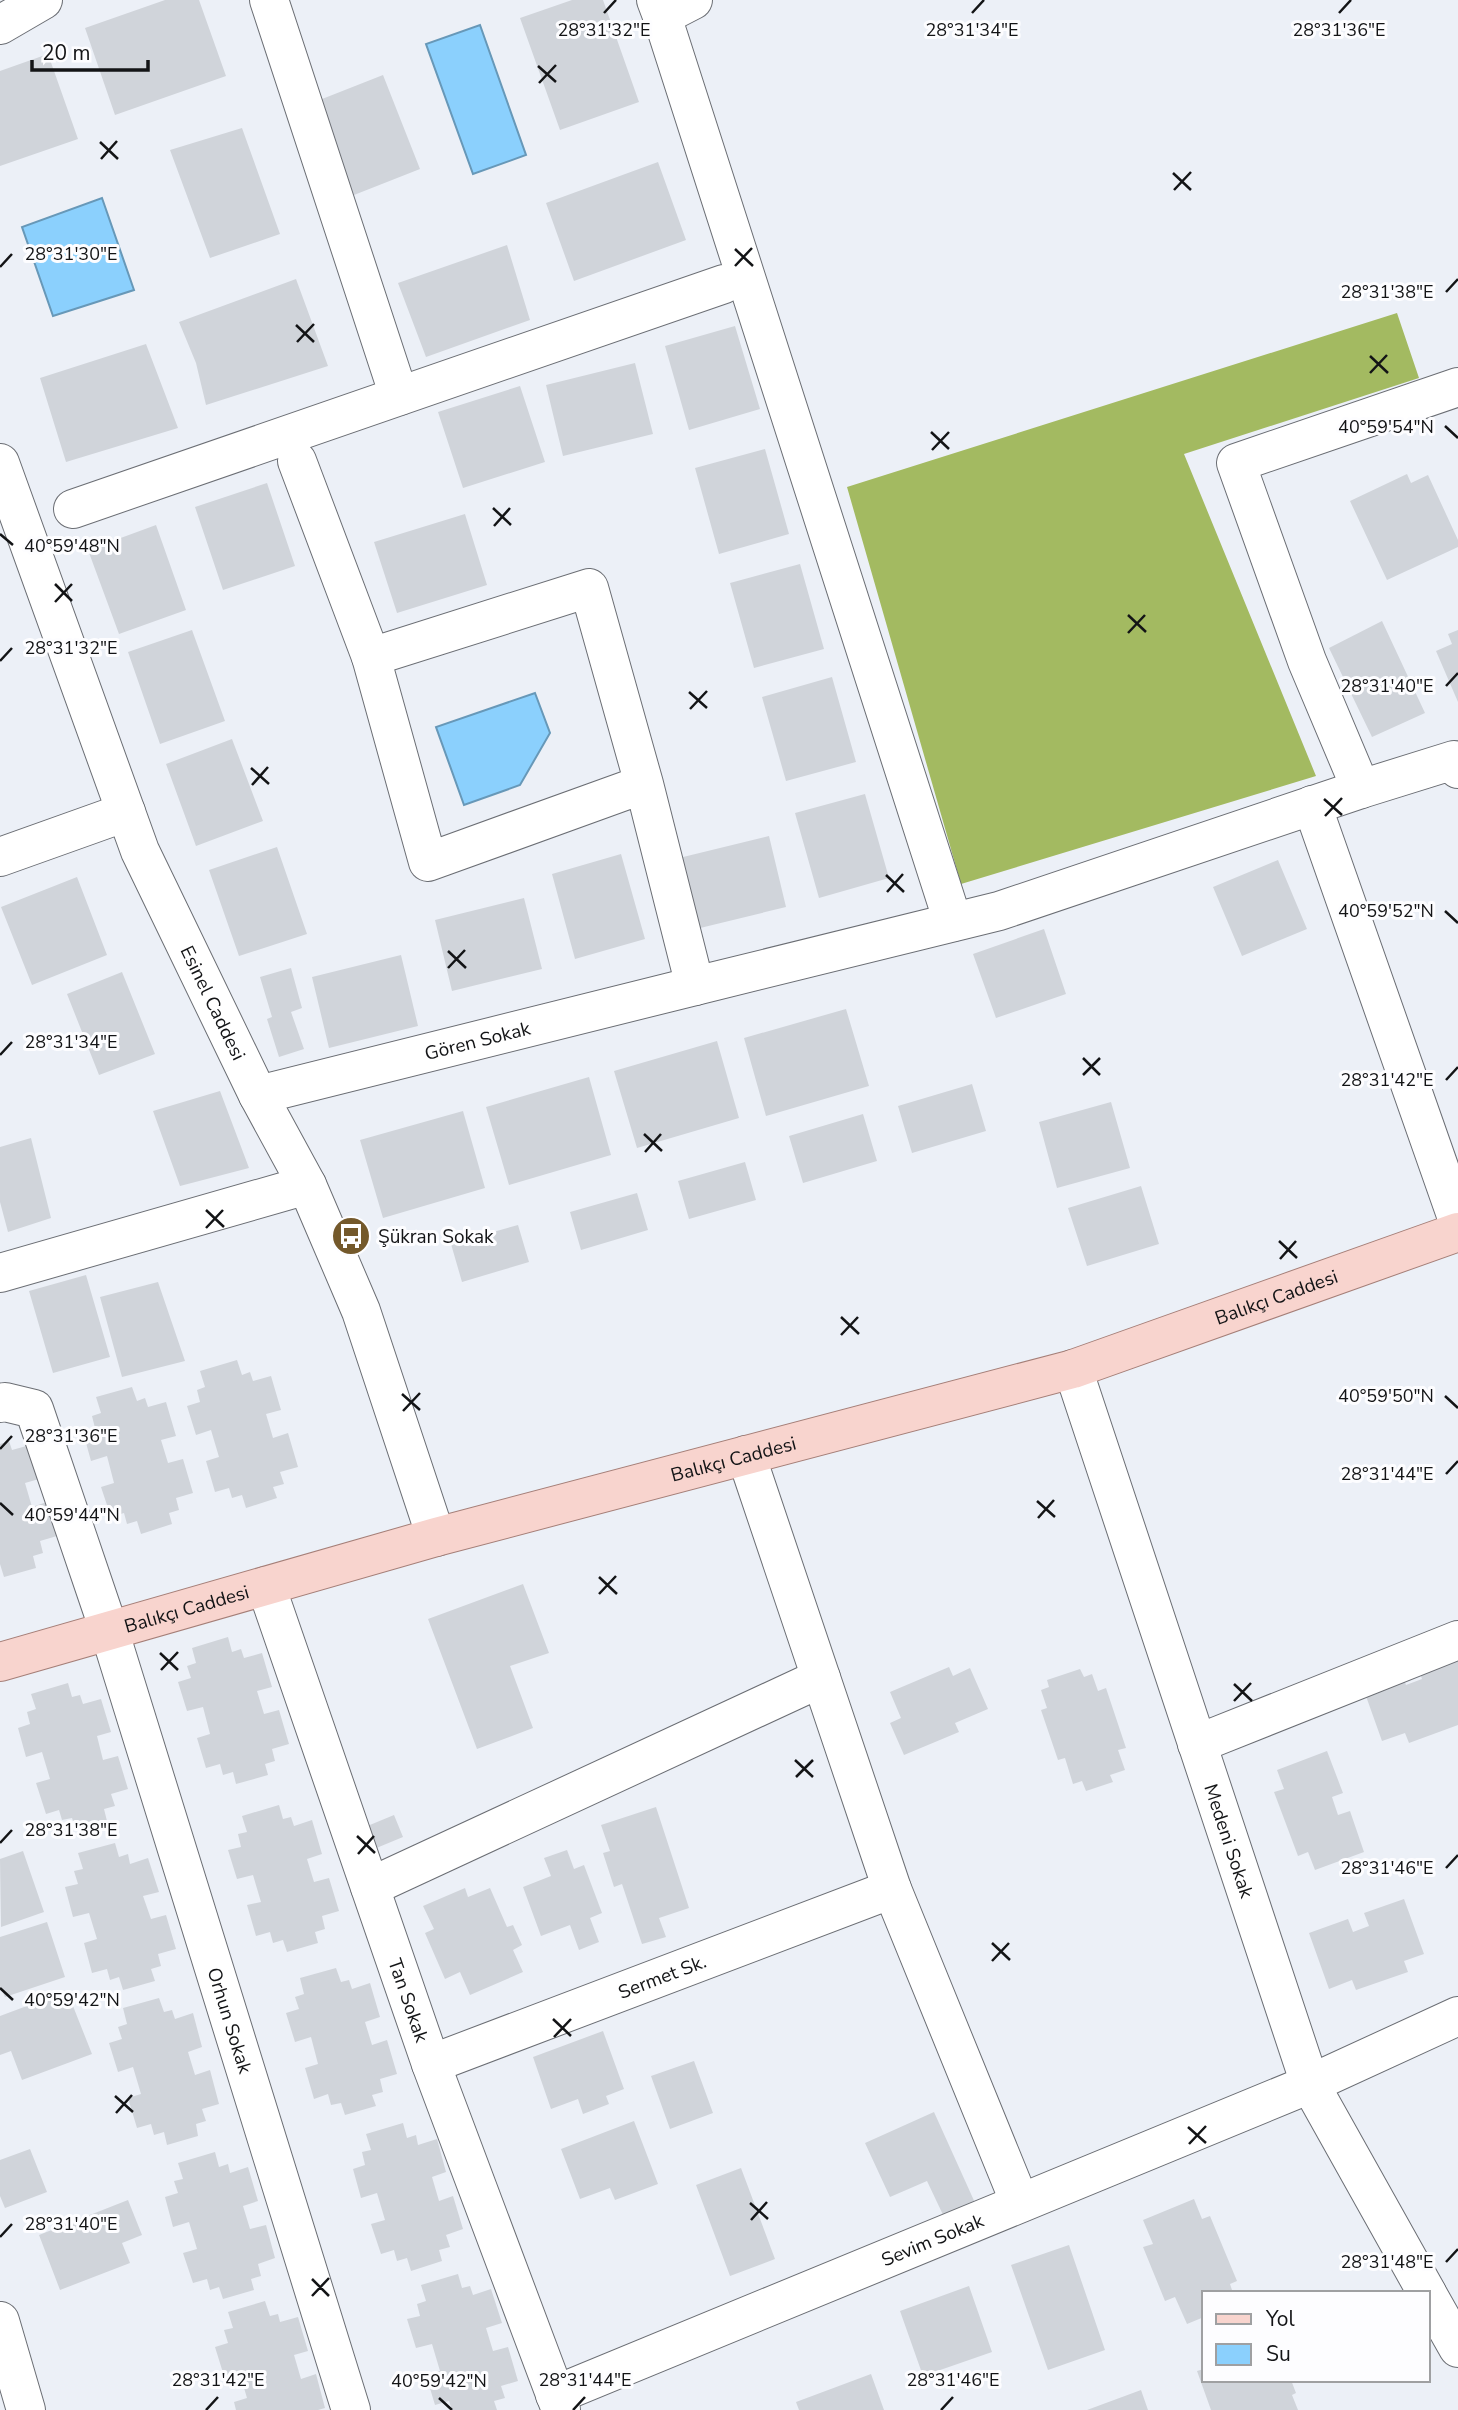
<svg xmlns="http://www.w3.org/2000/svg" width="1458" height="2410" font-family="'Nunito Sans',sans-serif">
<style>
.forest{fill:#a3ba61}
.water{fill:#8bd0fd;stroke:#6798b8;stroke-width:2}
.building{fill:#d0d4da}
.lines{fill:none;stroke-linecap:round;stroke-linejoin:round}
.minor-casing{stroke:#6b6e74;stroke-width:40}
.major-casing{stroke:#a57f78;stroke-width:40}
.minor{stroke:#fff;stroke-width:38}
.major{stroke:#f8d4ce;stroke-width:38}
.ticks{fill:none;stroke:#131416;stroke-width:2.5}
.labels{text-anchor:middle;stroke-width:6;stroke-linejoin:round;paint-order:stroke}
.street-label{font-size:19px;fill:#131416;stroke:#fdfdff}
.poi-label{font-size:19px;fill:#131416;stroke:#fdfdff;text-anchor:start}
.ticks-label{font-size:18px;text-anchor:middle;fill:#131416;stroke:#fdfdff;stroke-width:6;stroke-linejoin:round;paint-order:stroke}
</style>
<rect width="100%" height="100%" fill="#ecf0f7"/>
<path class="forest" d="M1397,313l22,65 -235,76 132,322 -355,108 -114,-397z"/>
<path class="water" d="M480,25l46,130 -53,19 -47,-130z
M102,198l32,92 -81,26 -31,-89z
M535,693l15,40 -30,52 -56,20 -28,-78z"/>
<path class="building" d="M165,0h34l27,76 -111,39 -30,-87z
M572,0h31l36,102 -79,28 -40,-112z
M48,54l30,85 -78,27v-95z
M383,75l37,94 -66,26 -37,-94z
M242,128l38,106 -70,24 -40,-108z
M658,162l28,78 -112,41 -28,-78z
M507,245l23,75 -104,37 -28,-74z
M296,279l32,87 -122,39 -10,-42 -17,-41z
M735,326l25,83 -71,21 -24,-84z
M146,344l32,84 -112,34 -26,-84z
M635,363l18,71 -90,22 -17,-71z
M520,386l25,76 -82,26 -25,-76z
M765,449l24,85 -70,20 -24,-86z
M1407,474l4,9 17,-8 30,65v7l-71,33 -37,-79z
M267,483l28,83 -72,24 -28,-83z
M465,514l22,71 -90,28 -23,-71z
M156,525l30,85 -67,24 -31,-84z
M800,564l24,85 -70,19 -24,-85z
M1382,621l43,92 -53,24 -43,-89z
M192,630l33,91 -65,23 -32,-92z
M1458,630v72l-22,-51 16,-7 -4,-10z
M832,677l24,85 -70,19 -24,-84z
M232,739l31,82 -67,25 -30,-82z
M865,794l24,84 -70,20 -24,-85z
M769,836l17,71 -90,22 -17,-71z
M277,847l30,87 -68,22 -30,-86z
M621,854l24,85 -70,20 -23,-85z
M1278,860l29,69 -65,27 -29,-69z
M77,877l30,78 -75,30 -31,-78z
M524,898l18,71 -90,22 -17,-71z
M1044,929l22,65 -70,24 -23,-64z
M401,955l17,71 -89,22 -17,-71z
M291,968l11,40 -11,4 13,37 -25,8 -12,-38 5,-2 -12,-40z
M122,972l33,82 -56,21 -32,-81z
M846,1009l23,77 -103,30 -22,-78z
M717,1041l22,77 -102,30 -23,-77z
M589,1077l22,78 -102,30 -23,-78z
M972,1084l14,47 -74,22 -14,-47z
M220,1091l29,77 -69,18 -27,-75z
M1111,1102l19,66 -73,20 -18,-66z
M463,1111l22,77 -102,30 -23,-78z
M863,1114l14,47 -74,22 -14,-47z
M31,1138l20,80 -43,14 -8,-30v-55z
M745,1162l11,38 -67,19 -11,-38z
M1141,1186l18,58 -72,22 -19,-58z
M637,1193l11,37 -67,20 -11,-38z
M518,1225l11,37 -67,20 -11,-38z
M86,1275l24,82 -57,16 -24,-82z
M158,1282l27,79 -63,16 -22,-80z
M237,1360l5,15 8,-3 3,9 18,-5 10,34 -15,4 7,24 15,-5 10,34 -18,5 4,12 -11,3 4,11 -31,10 -4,-13 -10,3 -3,-10 -14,4 -9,-31 13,-4 -8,-27 -15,5 -9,-29 13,-4 -3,-12 8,-3 -5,-16z
M132,1387l5,14 8,-3 3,9 18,-5 10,34 -15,4 7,23 15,-4 10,34 -17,5 3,12 -10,3 3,11 -31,10 -4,-13 -10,3 -3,-11 -13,4 -10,-30 13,-4 -7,-27 -16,5 -8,-29 12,-4 -3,-12 9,-3 -5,-16z
M9,1441l3,9 18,-5 9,34 -14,4 7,24 15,-5 10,34 -17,5 3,12 -10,3 3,12 -32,9 -4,-13v-120z
M523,1584l26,69 -39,13 23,62 -56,21 -49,-130z
M228,1637l4,15 9,-3 3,9 18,-5 10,34 -15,4 7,23 15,-4 10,34 -17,5 3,12 -10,3 3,11 -32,9 -3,-12 -10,3 -3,-11 -14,4 -9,-30 13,-4 -7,-27 -16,4 -9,-29 13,-4 -4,-12 9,-3 -4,-15z
M1458,1653v72l-49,18 -4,-10 -23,8 -20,-56 39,-14 5,14 16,-6 -5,-14z
M949,1667l4,9 17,-8 18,41 -33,14 4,9 -55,23 -14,-32 11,-5 -11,-26z
M1080,1669l4,8 8,-3 6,17 8,-3 20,60 -8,2 7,20 -15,5 3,7 -27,9 -4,-10 -9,3 -8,-26 -7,2 -17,-50 6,-2 -6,-18 8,-3 -2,-7z
M68,1683l4,14 8,-2 3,9 18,-5 10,33 -14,4 6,24 15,-4 10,33 -17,5 4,12 -11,3 3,12 -31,9 -4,-12 -10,2 -3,-10 -13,4 -10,-31 14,-4 -8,-27 -16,5 -8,-29 12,-4 -3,-12 9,-3 -5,-15z
M1327,1751l16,42 -11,4 6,18 12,-4 14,41 -49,18 -7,-18 -10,4 -24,-64 10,-3 -7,-19z
M279,1805l4,14 8,-2 3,9 18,-6 10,34 -15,5 7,23 15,-4 10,33 -17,5 3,13 -10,3 3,11 -31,9 -4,-12 -10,3 -3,-11 -14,4 -9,-31 14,-3 -8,-27 -16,4 -9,-29 13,-3 -3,-13 9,-2 -5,-16z
M656,1807l33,101 -30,10 7,19 -24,7 -20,-60 -8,3 -11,-34 7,-2 -9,-26z
M394,1815l9,22 -29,12 -9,-22z
M115,1843l4,14 9,-3 2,10 18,-6 11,34 -16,4 8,23 15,-4 10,34 -18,5 3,12 -10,3 4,12 -32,9 -4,-13 -9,3 -3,-11 -15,4 -8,-30 13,-4 -8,-26 -16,4 -8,-30 13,-3 -4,-13 9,-2 -5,-16z
M567,1850l7,19 10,-4 18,48 -12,5 9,24 -20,8 -9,-25 -29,11 -18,-49 28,-11 -7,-18z
M23,1851l21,61 -43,15 -1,-68z
M465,1888l3,9 22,-9 17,39 6,-2 9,20 -9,5 10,22 -53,23 -10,-23 -15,7 -20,-46 9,-4 -11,-23z
M1404,1899l20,55 -20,7 4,11 -52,18 -4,-10 -23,9 -20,-56 39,-14 5,13 16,-6 -5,-13z
M47,1922l18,55 -60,20 -5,-11v-49z
M336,1968l5,14 8,-2 3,9 18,-6 10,34 -15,5 7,23 15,-5 10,34 -17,5 3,13 -11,3 4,11 -31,9 -4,-12 -10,2 -3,-11 -14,5 -9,-31 13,-4 -7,-27 -16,5 -9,-29 13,-4 -4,-12 9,-3 -4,-16z
M67,1991l25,63 -70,26 -11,-29 -11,4v-39z
M159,1998l5,14 8,-2 3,9 18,-6 9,34 -14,5 7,23 15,-5 9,34 -17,5 4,12 -10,3 2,12 -31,9 -3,-13 -10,3 -3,-11 -14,4 -9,-30 13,-4 -8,-27 -15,5 -9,-29 13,-4 -4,-12 9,-3 -4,-16z
M603,2031l21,58 -18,7 3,8 -26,10 -5,-15 -27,10 -18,-52z
M694,2061l19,52 -43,16 -19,-53z
M934,2112l42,93 -31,14 -18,-38 -37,16 -25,-54z
M634,2121l24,63 -43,16 -5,-12 -30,11 -19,-50z
M403,2123l4,15 9,-3 2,10 19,-6 9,33 -14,5 7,24 14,-5 10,33 -17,6 4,12 -11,3 3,11 -31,10 -4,-13 -10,3 -3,-11 -13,4 -10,-30 14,-4 -8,-27 -16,5 -8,-29 12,-4 -3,-13 9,-2 -5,-16z
M30,2149l17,43 -42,16 -5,-12v-36z
M215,2152l4,15 9,-3 2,9 18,-6 10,34 -15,5 7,23 16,-4 9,33 -17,6 3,12 -10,3 3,11 -31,9 -4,-12 -9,3 -3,-11 -14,4 -10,-30 14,-4 -8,-27 -16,5 -8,-30 13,-4 -4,-12 9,-2 -5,-16z
M741,2168l34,91 -45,17 -34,-91z
M1194,2199l8,20 8,-3 27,65 -7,3 3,9h-29v24l-17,7 -12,-27 -10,4 -22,-54 10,-3 -10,-24z
M128,2200l14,35 -20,8 8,20 -70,27 -21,-55z
M1069,2245l36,105 -57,20 -37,-105z
M458,2274l4,14 8,-2 3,9 18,-6 11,34 -16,5 7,23 15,-4 10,34 -17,5 4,12 -11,3 3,9h-45l-3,-9 -14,4 -9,-30 14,-4 -8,-27 -16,4 -9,-29 13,-3 -3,-12 9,-3 -5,-16z
M969,2286l23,66 -69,24 -23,-65z
M265,2301l5,15 8,-2 2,8 18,-5 10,34 -14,4 7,24 15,-5 9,34 -7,2h-82l-2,-8 13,-4 -8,-27 -15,5 -9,-29 13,-4 -4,-13 9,-2 -5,-16z
M1204,2369v11h87l5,13 -4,2 6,15h-87l-14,-39z
M871,2374l13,36h-85l-3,-8z
M1141,2390l7,20h-61z"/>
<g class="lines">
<defs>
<g id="minor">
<path d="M269,0l130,396"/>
<path d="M656,0l6,16 31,-16"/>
<path d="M662,16l291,906"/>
<path d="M0,25l43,-25"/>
<path d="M1458,387l-222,76 71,198 54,128 93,-29 4,9"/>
<path d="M297,461l74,196"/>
<path id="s1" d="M0,463l140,388 118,244 49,90 54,126 75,226"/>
<path d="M73,509l651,-225"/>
<path d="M644,784l-216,78 -57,-205 218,-69 55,196 51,202 304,-75 362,-122"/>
<path d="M1312,805l146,416"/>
<path d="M0,857l126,-45"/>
<path id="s2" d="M258,1095l437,-109"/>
<path d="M0,1273l307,-88"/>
<path id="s3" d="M1073,1369l237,715 117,209"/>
<path id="s4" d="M0,1403l5,-1 29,7 75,221 242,780"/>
<path d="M746,1455l146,434 128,314"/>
<path id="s5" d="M266,1586l165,478 130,346"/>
<path d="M1197,1744l261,-104"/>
<path d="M370,1887l451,-209"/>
<path id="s6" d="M431,2064l461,-175"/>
<path d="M1428,2295l30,53"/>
<path d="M0,2321l26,89"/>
<path id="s7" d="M555,2395l755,-311 148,-68"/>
</g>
<g id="major">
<path id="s8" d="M0,1662l436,-125 637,-168 385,-137"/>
</g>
</defs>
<use href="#minor" class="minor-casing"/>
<use href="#major" class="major-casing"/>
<use href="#minor" class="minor"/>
<use href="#major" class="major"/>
</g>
<path class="ticks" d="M604,13l12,-13M972,13l12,-13M1339,13l12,-13M538,66l18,16M539,83l17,-18M100,142l18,17M101,159l16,-18M1173,173l18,17M1174,190l17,-18M735,249l18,17M735,266l17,-18M0,267l12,-13M1446,292l12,-13M296,325l18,17M297,342l17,-18M1370,356l18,17M1370,373l17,-18M1445,426l13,12M931,432l18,17M932,450l17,-18M493,508l18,17M494,526l16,-18M0,534l13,11M55,584l17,17M55,602l17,-18M1128,615l18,17M1128,633l17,-18M0,661l12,-13M1446,686l12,-13M689,692l18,16M690,709l17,-18M251,768l18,16M252,785l16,-18M1324,799l18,16M1325,816l17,-18M886,875l18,17M887,892l16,-18M1445,911l13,12M448,951l18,17M448,968l17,-18M0,1055l12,-13M1083,1058l17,17M1083,1075l17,-17M1446,1080l12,-13M644,1134l18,17M645,1152l16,-18M206,1210l18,17M206,1228l17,-18M1279,1241l18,17M1280,1259l16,-18M841,1317l18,17M841,1335l17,-18M402,1394l18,16M1445,1396l13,12M403,1411l17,-18M0,1449l12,-13M1446,1474l12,-13M1037,1501l18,16M0,1503l13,12M1038,1518l16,-18M599,1577l18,17M599,1594l17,-18M160,1653l18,17M161,1670l17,-18M1234,1684l18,17M1234,1701l17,-18M795,1760l18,17M796,1777l17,-17M357,1836l18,17M0,1843l12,-13M358,1854l16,-18M1446,1868l12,-13M992,1943l18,17M992,1961l17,-18M0,1988l13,12M553,2019l18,17M554,2037l17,-18M115,2096l18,16M116,2113l16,-18M1188,2127l18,16M1189,2144l17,-18M750,2203l18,16M751,2220l16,-18M0,2237l12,-13M1446,2262l12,-13M312,2279l17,17M312,2296l17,-18M439,2398l13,12M206,2410l12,-13M573,2410l12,-13M941,2410l12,-13"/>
<defs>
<symbol id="bus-disc" viewBox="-11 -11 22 22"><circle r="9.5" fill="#74592b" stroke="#fdfdff"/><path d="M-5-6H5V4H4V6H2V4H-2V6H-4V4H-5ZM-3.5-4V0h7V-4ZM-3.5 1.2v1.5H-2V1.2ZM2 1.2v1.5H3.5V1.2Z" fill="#fff"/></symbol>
</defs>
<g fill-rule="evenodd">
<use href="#bus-disc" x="329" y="1214" width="44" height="44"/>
</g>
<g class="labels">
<g class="street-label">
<text dy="7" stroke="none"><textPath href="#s1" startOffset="581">Esinel Caddesi</textPath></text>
<text dy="7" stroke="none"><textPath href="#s2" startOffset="226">Gören Sokak</textPath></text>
<text dy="7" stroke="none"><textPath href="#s8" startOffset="1328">Balıkçı Caddesi</textPath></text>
<text dy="7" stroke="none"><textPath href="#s8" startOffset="761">Balıkçı Caddesi</textPath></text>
<text dy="7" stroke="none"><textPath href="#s8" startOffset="194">Balıkçı Caddesi</textPath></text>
<text dy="7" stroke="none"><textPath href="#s3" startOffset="497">Medeni Sokak</textPath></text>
<text dy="7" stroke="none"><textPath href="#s6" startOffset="247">Sermet Sk.</textPath></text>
<text dy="7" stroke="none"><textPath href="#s5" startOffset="438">Tan Sokak</textPath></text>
<text dy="7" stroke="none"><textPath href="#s4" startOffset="677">Orhun Sokak</textPath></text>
<text dy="7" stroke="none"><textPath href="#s7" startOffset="408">Sevim Sokak</textPath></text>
</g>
<g class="poi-label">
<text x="378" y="1243">Şükran Sokak</text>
</g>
</g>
<g class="ticks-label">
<text x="604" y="36">28°31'32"E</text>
<text x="972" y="36">28°31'34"E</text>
<text x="1339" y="36">28°31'36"E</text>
<text x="71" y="260">28°31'30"E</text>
<text x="1387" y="298">28°31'38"E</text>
<text x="1386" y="433">40°59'54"N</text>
<text x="72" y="552">40°59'48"N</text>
<text x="71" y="654">28°31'32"E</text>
<text x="1387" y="692">28°31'40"E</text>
<text x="1386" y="917">40°59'52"N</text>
<text x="71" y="1048">28°31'34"E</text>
<text x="1387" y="1086">28°31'42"E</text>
<text x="1386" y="1402">40°59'50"N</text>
<text x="71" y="1442">28°31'36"E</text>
<text x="1387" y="1480">28°31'44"E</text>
<text x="72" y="1521">40°59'44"N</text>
<text x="71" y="1836">28°31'38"E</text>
<text x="1387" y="1874">28°31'46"E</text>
<text x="72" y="2006">40°59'42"N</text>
<text x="71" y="2230">28°31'40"E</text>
<text x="1387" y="2268">28°31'48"E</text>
<text x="218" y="2386">28°31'42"E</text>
<text x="585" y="2386">28°31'44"E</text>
<text x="953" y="2386">28°31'46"E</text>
<text x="439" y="2387">40°59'42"N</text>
</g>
<rect x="1202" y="2291" width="228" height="91" fill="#fdfdff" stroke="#9fa0a2" stroke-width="2"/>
<rect x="1216" y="2314" width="35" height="10" fill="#f8d4ce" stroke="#9fa0a2" stroke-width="2"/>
<text x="1266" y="2326" font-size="21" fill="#131416">Yol</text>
<rect x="1216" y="2344" width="35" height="21" fill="#8bd0fd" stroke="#9fa0a2" stroke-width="2"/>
<text x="1266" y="2361" font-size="21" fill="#131416">Su</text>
<path d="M32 60v10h116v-10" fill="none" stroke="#131416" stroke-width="3.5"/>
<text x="42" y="60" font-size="21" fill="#131416" stroke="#fdfdff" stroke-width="5" paint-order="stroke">20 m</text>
</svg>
